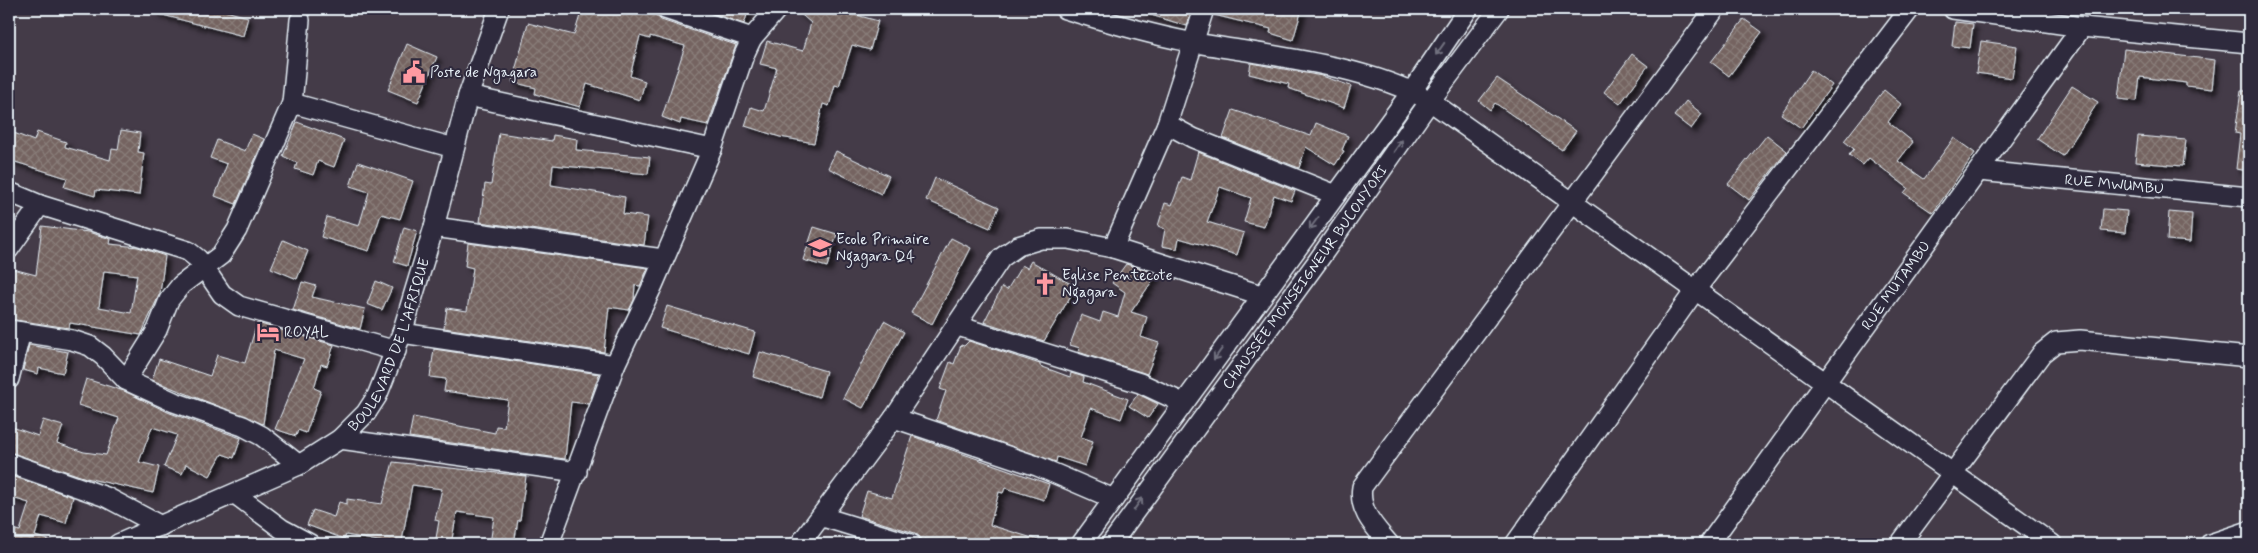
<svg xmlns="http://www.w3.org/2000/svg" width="2258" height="553" font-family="Mynerve,sans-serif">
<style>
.building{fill:url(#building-cross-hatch);stroke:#e8f1f8;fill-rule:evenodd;filter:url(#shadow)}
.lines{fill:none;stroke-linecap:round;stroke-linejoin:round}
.minor-casing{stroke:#e8f1f8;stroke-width:22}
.minor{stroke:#2f2a3d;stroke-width:19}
.oneway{stroke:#70707e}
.labels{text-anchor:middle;stroke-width:4;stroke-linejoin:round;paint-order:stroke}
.poi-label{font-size:15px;fill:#e8f1f8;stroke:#2f2a3d;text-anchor:start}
.street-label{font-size:15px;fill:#e8f1f8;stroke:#2f2a3d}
</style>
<defs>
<pattern id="building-cross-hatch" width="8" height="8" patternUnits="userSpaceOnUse" patternTransform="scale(1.25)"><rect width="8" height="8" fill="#746461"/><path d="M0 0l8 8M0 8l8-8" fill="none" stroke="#887b78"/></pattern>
<filter id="shadow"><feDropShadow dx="4.5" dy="4.5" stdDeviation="2.5" flood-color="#0009"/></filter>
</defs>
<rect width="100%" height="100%" fill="#443b48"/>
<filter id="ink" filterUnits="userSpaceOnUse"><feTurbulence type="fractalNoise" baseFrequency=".02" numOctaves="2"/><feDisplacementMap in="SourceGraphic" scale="10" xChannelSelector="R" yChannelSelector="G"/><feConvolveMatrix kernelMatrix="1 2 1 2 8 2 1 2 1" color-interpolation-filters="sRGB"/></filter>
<g filter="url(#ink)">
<path class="building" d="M156,9h62l30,8 -5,19 -88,-23z
M582,9h60l13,4 6,7 75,25 -28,80 -27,-6 -1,5 -18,-7 23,-71 -35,-10v3l-10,-3 -10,40 15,5 -5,19 -53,-16 -7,23 -45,-13 1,-6 -24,-6 16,-59 46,12z
M700,9h49l-5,15z
M795,9h40l43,12 -8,29 -18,-5 -13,41 -4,-1 -6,21 -6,-2 -9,39 -34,-6 -35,-11 6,-19 13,4 13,-43 -17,-4 7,-23 36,10 8,-28z
M1141,9h51l-5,17 -46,-14z
M1215,9h87l-9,31 -23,-7 1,-4 -57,-14z
M1744,19l18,13 -33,44 -18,-14z
M1955,22l18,2 -3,24 -18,-2z
M1981,41l36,5 -5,32 -36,-5z
M407,44l30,13 -19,45 -30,-12z
M2124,49l91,11 -3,29 -26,-3v-3l-46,-6 -3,24 -19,-2z
M1632,54l16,12 -28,38 -16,-12z
M1251,63l71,13 29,10 -7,22 -56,-20 1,-4 -40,-10z
M1811,70l21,15 -31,43 -20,-14z
M1497,78l79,53 -14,19 -67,-47 -5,7 -11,-9z
M2072,86l26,16 -35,54 -26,-17z
M1884,90l17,14 -13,18 25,20 -15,19 26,18 30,-41 21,15 -42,60 -29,-20 4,-5 -39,-30 -6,7 -14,-10 5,-6 -10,-8z
M2241,91h8v80l-13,-2 4,-35 -5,-1z
M1686,101l16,13 -11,15 -17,-13z
M1233,110l78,26 5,-13 32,13 -6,14 2,1 -9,14 -29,-18 -7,21 -76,-30z
M297,122l47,18 -10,27 -16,-6 -5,14 -18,-6 2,-6 -14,-7z
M121,130l19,3 -2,19 6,1 -5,42 -43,-5 -1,6 -31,-9 3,-9 -58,-18v-29l25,10 3,-9 29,10 -1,5 45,13 2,-11 6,1z
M499,133l53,8 1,-6 24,4 -1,11 74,7 -2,17 -95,-9 -2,20 74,12 -2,17 25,3 -4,28 -164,-23 5,-38 6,1z
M252,134l12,5 -28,65 -21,-8 12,-32 -17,-6 7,-18 28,11z
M1767,135l20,16 -38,49 -21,-16z
M2138,136l48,4 -3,26 -48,-4z
M836,151l53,25 -8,18 -53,-26z
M1198,152l97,39 -4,10 -17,-6 -10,32 -20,-5 7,-24 -31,-11 -13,35 37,11 -7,22 -58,-17 -2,11 -15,-3 3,-17 -7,-3 7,-23 7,2 10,-28 8,3z
M358,162l55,19 -13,38 -19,-5 -12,37 -48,-14 6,-20 32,9 10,-34 -19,-6z
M935,178l64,29 -9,21 -64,-28z
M2103,209l24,2 -2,22 -24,-2z
M2169,212l23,2 -2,28 -23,-2z
M42,226l46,6 23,7 -1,5 28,3 27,9 -5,37 -19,42 -71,-12 -1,5 -60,-9v-51l27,7zM104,271l33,4 -6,38 -32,-6z
M404,227l13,4 -10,35 -13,-4z
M814,227l23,7 -10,33 -24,-7z
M951,238l20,10 -39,76 -21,-11z
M283,240l25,11 -11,28 -26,-11z
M468,243l180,25 -8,18 -5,-1 -1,15 -5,10 -20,-3 -5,45 -160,-24 3,-20 20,3 6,-43 -8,-2z
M1031,261l45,26 -32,54 -60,-19 18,-35 5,3 15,-25 5,3z
M1126,264l31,10 -26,38 16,5 -6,20 18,6 -12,31 -69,-22 2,-4 -10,-3 11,-30 19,7 3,-10 15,5 7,-25 -13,-9z
M376,281l16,7 -10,22 -15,-6z
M302,282l14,4 -4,11 53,12 -5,20 -67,-19z
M667,306l88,26 -6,22 -89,-26z
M884,321l20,11 -41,76 -20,-10z
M257,323l77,22 -7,21 -6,-2 -7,24 7,3 -15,42 -8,-3 -2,6 -21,-7 29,-70 -30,-9 -11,74 -111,-44 7,-21 51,17 7,-21 28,8z
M969,341l71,23v2l30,11 1,-4 13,4 -1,5 45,17 -7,20 -30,-11 -10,29 12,4 -8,25 -28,-9 -1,5 -120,-42 10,-29 -6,-2 10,-27 4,2 7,-19 3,1z
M29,345l39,7 -5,21 -24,-5 -1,6 -15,-4z
M434,349l165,25 -10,30 -18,-2 -6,57 -156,-22 4,-20 82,16 1,-7 8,1 4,-27 -64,-9 2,-12 -16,-2z
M760,352l66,19 -7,26 -66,-20z
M86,379l38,12 46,22 71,25 -7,20 -12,-4 -12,22 -24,-12 -4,10 -18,-7 13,-32 -25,-8 -13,35 20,5 -6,26 -67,-15 -77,-26v-26l29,10 5,-16 20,6 -6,17 27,9 22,3 13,-37 -41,-13z
M1138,394l20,10 -10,14 -19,-12z
M912,436l137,48 -5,16 -39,-12 -2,5 -4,-1 -9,33 52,16 -1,3h-99l-17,-5 -1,5h-2l-2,-7 -5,-4 -56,-17 8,-25 25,7z
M393,462l133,14 -6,44h-2l-4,24h-24l4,-27 -37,-5 -6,32h-16l4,-23 -4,-1 7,-31 -30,-4 -10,56 -7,-1 -1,4 -48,-9 -2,4 -37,-14 6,-15 21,7 5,-15 8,2v-5l35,5z
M9,475l64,22 -7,26 -25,-7 -6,20 17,5v3h-41l5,-14 4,1 9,-28 -20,-6z"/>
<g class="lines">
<defs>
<g id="minor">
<path d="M665,9l87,29 25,-29"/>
<path d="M1065,9c42,13 82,25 125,33 74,13 174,22 240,59l622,443"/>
<path d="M1953,9l129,18 167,16"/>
<path d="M468,96l244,53"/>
<path d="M292,103l162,45"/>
<path d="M1167,124l26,14 143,57"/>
<path id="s1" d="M1979,171l270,26"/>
<path d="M9,192l31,13 148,46 10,8 24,35 17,12 157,45"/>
<path d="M434,227l229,32"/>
<path d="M1113,248l54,-124 37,-115"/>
<path d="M9,249l31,-44"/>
<path d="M958,326l182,57 43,20"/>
<path d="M9,330l63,10 18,6 13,10 23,24 48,22 69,24 19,10 37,29"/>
<path d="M402,333l213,32"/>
<path d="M9,379l12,-47"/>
<path d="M126,380l31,-50 12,-30 12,-15 40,-30 16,-25 55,-127 8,-83"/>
<path d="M894,418l143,48 77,33"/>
<path d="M340,439l237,33"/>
<path d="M9,463l97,34 55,29"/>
<path d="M235,494l47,35 28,15"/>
<path d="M823,517l88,27"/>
<path id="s2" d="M118,544l181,-79 41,-26 26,-26 11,-17 25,-63 32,-106 34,-131 31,-87"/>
<path d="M549,544l66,-179 38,-80 59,-136 32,-94 8,-17"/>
<path d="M800,544l94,-126 107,-160 17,-12 23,-7h27l45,9 148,47"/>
<path d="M1081,544l331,-453 56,-82"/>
<path id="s3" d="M1111,544l206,-282 113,-161 69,-92"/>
<path d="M1389,544c-14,-17 -31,-33 -27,-57l353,-478"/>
<path d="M1515,544l181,-255 214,-280"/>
<path id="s4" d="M1709,544l373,-517"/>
<path d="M1900,544l142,-191 14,-11 24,-2 169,17"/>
<path d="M2210,544l39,-13"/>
</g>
</defs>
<use href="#minor" class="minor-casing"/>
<use href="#minor" class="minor"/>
</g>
<defs><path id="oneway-shaft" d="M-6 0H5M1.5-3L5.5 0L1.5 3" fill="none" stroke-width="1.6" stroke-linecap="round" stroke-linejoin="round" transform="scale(1.25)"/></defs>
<g class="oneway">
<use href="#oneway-shaft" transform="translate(1440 49) rotate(125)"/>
<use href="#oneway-shaft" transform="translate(1398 146) rotate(-55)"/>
<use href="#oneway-shaft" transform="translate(1314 223) rotate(127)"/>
<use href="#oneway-shaft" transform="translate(1218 354) rotate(126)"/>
<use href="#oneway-shaft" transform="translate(1138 504) rotate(-55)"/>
</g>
</g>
<defs>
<symbol id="civic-bare" viewBox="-9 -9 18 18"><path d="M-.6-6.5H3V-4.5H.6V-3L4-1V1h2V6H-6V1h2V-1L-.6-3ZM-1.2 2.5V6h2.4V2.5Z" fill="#ff9aa2" stroke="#2f2a3d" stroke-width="2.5" paint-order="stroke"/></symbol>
<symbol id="school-bare" viewBox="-9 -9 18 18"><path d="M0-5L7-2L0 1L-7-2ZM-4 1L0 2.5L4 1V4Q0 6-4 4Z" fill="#ff9aa2" stroke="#2f2a3d" stroke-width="2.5" paint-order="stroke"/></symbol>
<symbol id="church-bare" viewBox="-9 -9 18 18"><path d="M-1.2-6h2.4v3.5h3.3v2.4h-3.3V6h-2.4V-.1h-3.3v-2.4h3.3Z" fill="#ff9aa2" stroke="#2f2a3d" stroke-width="2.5" paint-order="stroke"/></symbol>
<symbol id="hotel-bare" viewBox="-9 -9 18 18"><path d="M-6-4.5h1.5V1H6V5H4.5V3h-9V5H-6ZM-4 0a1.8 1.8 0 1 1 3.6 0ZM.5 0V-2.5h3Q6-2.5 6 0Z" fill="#ff9aa2" stroke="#2f2a3d" stroke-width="2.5" paint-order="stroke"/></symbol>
</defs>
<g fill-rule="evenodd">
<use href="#civic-bare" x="398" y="56" width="32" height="32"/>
<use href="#school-bare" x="804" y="232" width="32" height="32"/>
<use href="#church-bare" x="1029" y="268" width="32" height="32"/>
<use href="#hotel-bare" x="252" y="316" width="32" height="32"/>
</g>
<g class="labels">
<g class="poi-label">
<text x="430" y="77">Poste de Ngagara</text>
<text x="836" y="244">Ecole Primaire<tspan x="836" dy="17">Ngagara Q4</tspan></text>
<text x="1062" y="280">Eglise Pentecote<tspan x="1062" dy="17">Ngagara</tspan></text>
<text x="284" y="337">ROYAL</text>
</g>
<g class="street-label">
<text dy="5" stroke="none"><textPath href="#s1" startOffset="136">RUE MWUMBU</textPath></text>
<text dy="5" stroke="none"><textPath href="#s3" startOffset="330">CHAUSSÉE MONSEIGNEUR BUCONYORI</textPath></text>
<text dy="5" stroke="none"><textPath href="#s4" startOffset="319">RUE MUTAMBU</textPath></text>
<text dy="5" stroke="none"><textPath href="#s2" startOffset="355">BOULEVARD DE L'AFRIQUE</textPath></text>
</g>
</g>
<rect width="2258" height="553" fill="none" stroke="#2f2a3d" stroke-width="30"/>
<rect x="15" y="15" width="2228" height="523" fill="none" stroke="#e8f1f8" stroke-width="2" filter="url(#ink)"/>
</svg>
